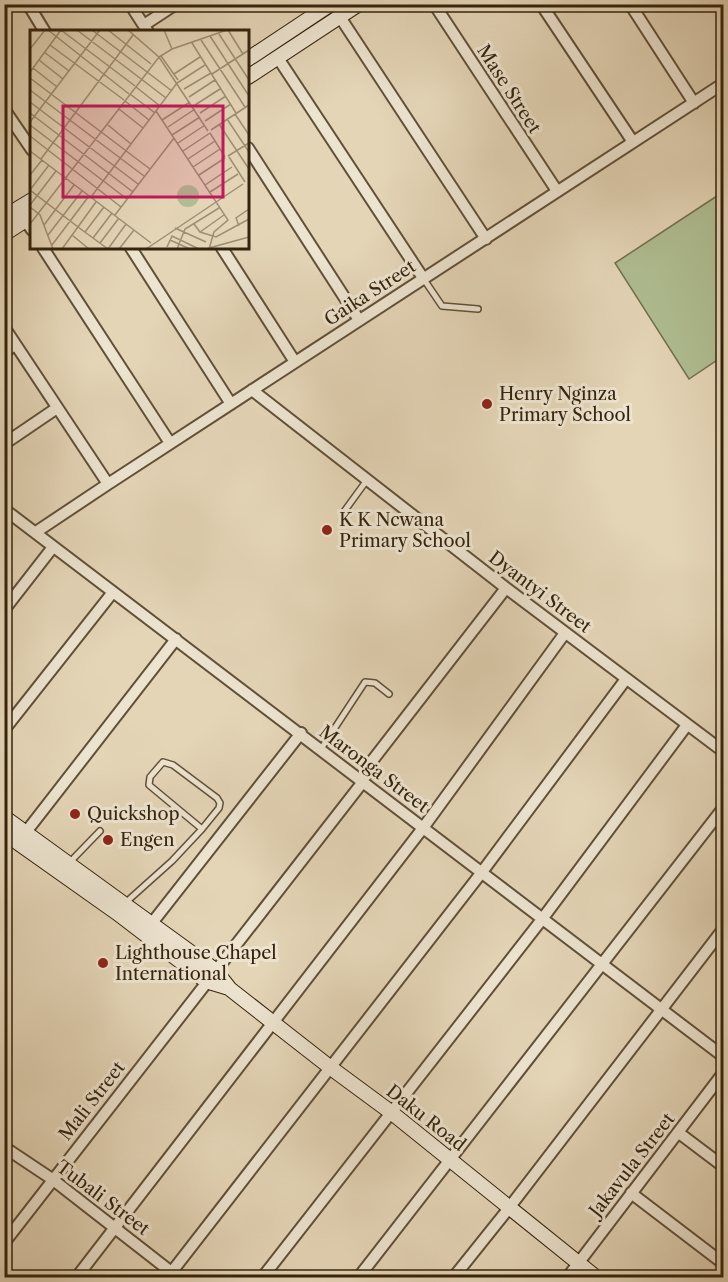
<svg xmlns="http://www.w3.org/2000/svg" width="728" height="1282" font-family="'Libre Caslon Text',serif">
<style>
.green{fill:#afbe92;stroke:#727150;stroke-width:1.5}
.lines{fill:none;stroke-linecap:round;stroke-linejoin:round}
.lane-casing{stroke:#605038;stroke-width:8}
.street-casing{stroke:#605038;stroke-width:14}
.secondary-casing{stroke:#34240d;stroke-width:16}
.lane{stroke:#ede4d0;stroke-width:5}
.street{stroke:#ede4d0;stroke-width:10}
.secondary{stroke:#ede4d0;stroke-width:14}
.poi-dot{fill:#8f2418;stroke:#ede4d0;stroke-width:2}
.labels{text-anchor:middle;stroke-width:6;stroke-linejoin:round;paint-order:stroke}
.street-label{font-size:18px;fill:#34240d;stroke:#ede4d0}
.poi-label{font-size:18px;fill:#34240d;stroke:#ede4d0;text-anchor:start}
.inset-road{fill:none;stroke:#9e8e73;stroke-width:1.5}
.view{fill:#c2185b;fill-opacity:0.15;stroke:#c2185b;stroke-width:3}
.inset-edge{fill:none;stroke:#34240d;stroke-width:3}
</style>
<rect width="100%" height="100%" fill="#e4d5b7"/>
<filter id="stains"><feTurbulence type="fractalNoise" baseFrequency=".00333" numOctaves="4"/><feColorMatrix values="0 0 0 0 .2 0 0 0 0 .09 0 0 0 0 .02 0 0 0 .5 -.17"/></filter>
<radialGradient id="worn" r=".72"><stop offset=".6" stop-color="#630" stop-opacity="0"/><stop offset="1" stop-color="#630" stop-opacity=".3"/></radialGradient>
<path class="green" d="M723,192v164l-34,23 -74,-116z"/>
<g class="lines">
<defs>
<path id="lane" d="M423,278l19,28 36,3
M343,513l24,-33
M321,749l44,-67 10,1 14,11
M69,863l31,-32
M124,904l48,-43 30,-32 17,-21 1,-5 -3,-5 -44,-33 -10,-3 -13,15 -1,8 53,44"/>
<path id="street" d="M28,4l17,28
M130,4l18,28
M434,4l123,187
M541,4l92,138
M630,4l64,99
M340,17l146,222
M144,25l32,-21
M278,58l145,220
M4,109l28,41
M248,148l111,172
M25,220l7,10
M43,248l127,195
M131,248l100,156
M222,248l73,114
M4,327l104,157
M4,352l11,-7
M252,390l254,198 218,164
M4,444l53,-36
M4,509l720,548
M36,532l72,-48 616,-401
M4,610l49,-63
M4,730l109,-138
M26,832l150,-193
M152,923l149,-190
M679,1133l45,34
M4,1147l48,32 127,99
M631,1193l93,71
M4,1243l358,-460 10,-22 134,-173
M76,1278l347,-450 142,-195
M167,1278l315,-406 144,-193
M262,1278l281,-360 144,-193
M358,1278l366,-471
M453,1278l56,-70 215,-280
M567,1278l157,-206"/>
<path id="secondary" d="M248,59l83,-55
M248,77l111,-73
M4,217l28,-17
M4,234l28,-18
M4,817l211,153 15,19 101,79 61,45 205,165
M4,833l113,80 89,68 23,7"/>
</defs>
<use href="#lane" class="lane-casing"/>
<use href="#street" class="street-casing"/>
<use href="#secondary" class="secondary-casing"/>
<use href="#lane" class="lane"/>
<use href="#street" class="street"/>
<use href="#secondary" class="secondary"/>
</g>
<g class="poi-dot">
<circle cx="487" cy="404" r="6"/>
<circle cx="327" cy="530" r="6"/>
<circle cx="75" cy="814" r="6"/>
<circle cx="108" cy="840" r="6"/>
<circle cx="103" cy="963" r="6"/>
</g>
<g class="labels">
<g class="street-label">
<text transform="translate(509 89) rotate(57)" y="6">Mase Street</text>
<text transform="translate(370 293) rotate(-33)" y="6">Gaika Street</text>
<text transform="translate(540 592) rotate(37)" y="6">Dyantyi Street</text>
<text transform="translate(374 769) rotate(37)" y="6">Maronga Street</text>
<text transform="translate(92 1101) rotate(-52)" y="6">Mali Street</text>
<text transform="translate(426 1118) rotate(38)" y="6">Daku Road</text>
<text transform="translate(632 1165) rotate(-52)" y="6">Jakavula Street</text>
<text transform="translate(103 1198) rotate(37)" y="6">Tubali Street</text>
</g>
<g class="poi-label">
<text x="499" y="400">Henry Nginza<tspan x="499" dy="21">Primary School</tspan></text>
<text x="339" y="526">K K Ncwana<tspan x="339" dy="21">Primary School</tspan></text>
<text x="87" y="820">Quickshop</text>
<text x="120" y="846">Engen</text>
<text x="115" y="959">Lighthouse Chapel<tspan x="115" dy="21">International</tspan></text>
</g>
</g>
<g transform="translate(30 30)">
<rect width="219" height="219" fill="#e4d5b7"/>
<path d="M147 166a11 11 0 1 1 22 0a11 11 0 1 1-22 0Z" fill="#afbe92"/>
<path class="inset-road" d="M18,0l81,64M31,0l74,56M47,0l89,68M62,0l80,61M78,0l43,34M98,0l31,27 13,-8 55,-19M134,0l8,19M198,0l15,24M189,4l30,46M180,6l39,60M171,10l44,67M162,13l44,70M20,15l74,55M0,19l15,-19M14,22l25,19M131,26l17,24M9,30l24,19M3,38l24,19M0,42l31,-42M144,44l26,-17M182,44l37,-24M0,48l120,91M106,57l24,19M154,59l27,-16M0,60l114,86M100,64l25,19M159,67l26,-17M95,71l24,19M0,72l108,82M165,75l25,-16M89,79l24,19M126,81l72,109 -14,12 -5,17M0,83l103,79M170,83l26,-17M205,84l14,21M197,89l22,33M132,90l28,-18M175,91l26,-17M0,92l70,-92M189,94l30,45M0,95l97,74M78,95l23,19M138,97l27,-18M181,100l38,-25M180,103l15,24M142,105l28,-18M0,106l91,71M148,113l27,-18M0,121l121,92M153,121l27,-18M198,126l21,-13M199,127l16,25M11,129l92,-124M158,129l27,-18M19,135l-19,25 48,37 30,22 18,-25M163,137l27,-18M0,145l12,-15M169,145l26,-17M175,155l27,-18M180,162l28,-18M61,167l86,-114 28,-18M0,175l26,-34M0,177l10,8 13,34M85,185l59,-77M0,194l129,-167 49,74M164,194l6,8 16,5 33,-18M14,195l30,-40M209,196l-3,-8 13,-9M145,198l31,14M55,202l19,-25M170,202l24,-17M18,205l34,-44M42,205l17,14M63,208l19,-25M140,210l20,9M70,213l19,-25M22,215l37,-49M137,217l5,-11 27,13M179,218l40,-11M32,219l34,-47M89,219l15,-19M116,219l97,-65M147,219l8,-20 34,-21"/>
<path class="view" d="M33,76h160v91h-160z"/>
<rect width="219" height="219" class="inset-edge"/>
</g>
<rect width="728" height="1282" fill="none" stroke="#e4d5b7" stroke-width="24"/>
<rect x="6" y="6" width="716" height="1270" fill="none" stroke="#34240d" stroke-width="3"/>
<rect x="12" y="12" width="704" height="1258" fill="none" stroke="#34240d" stroke-width="1.5"/>
<rect width="100%" height="100%" filter="url(#stains)"/>
<rect width="100%" height="100%" fill="url(#worn)"/>
</svg>
